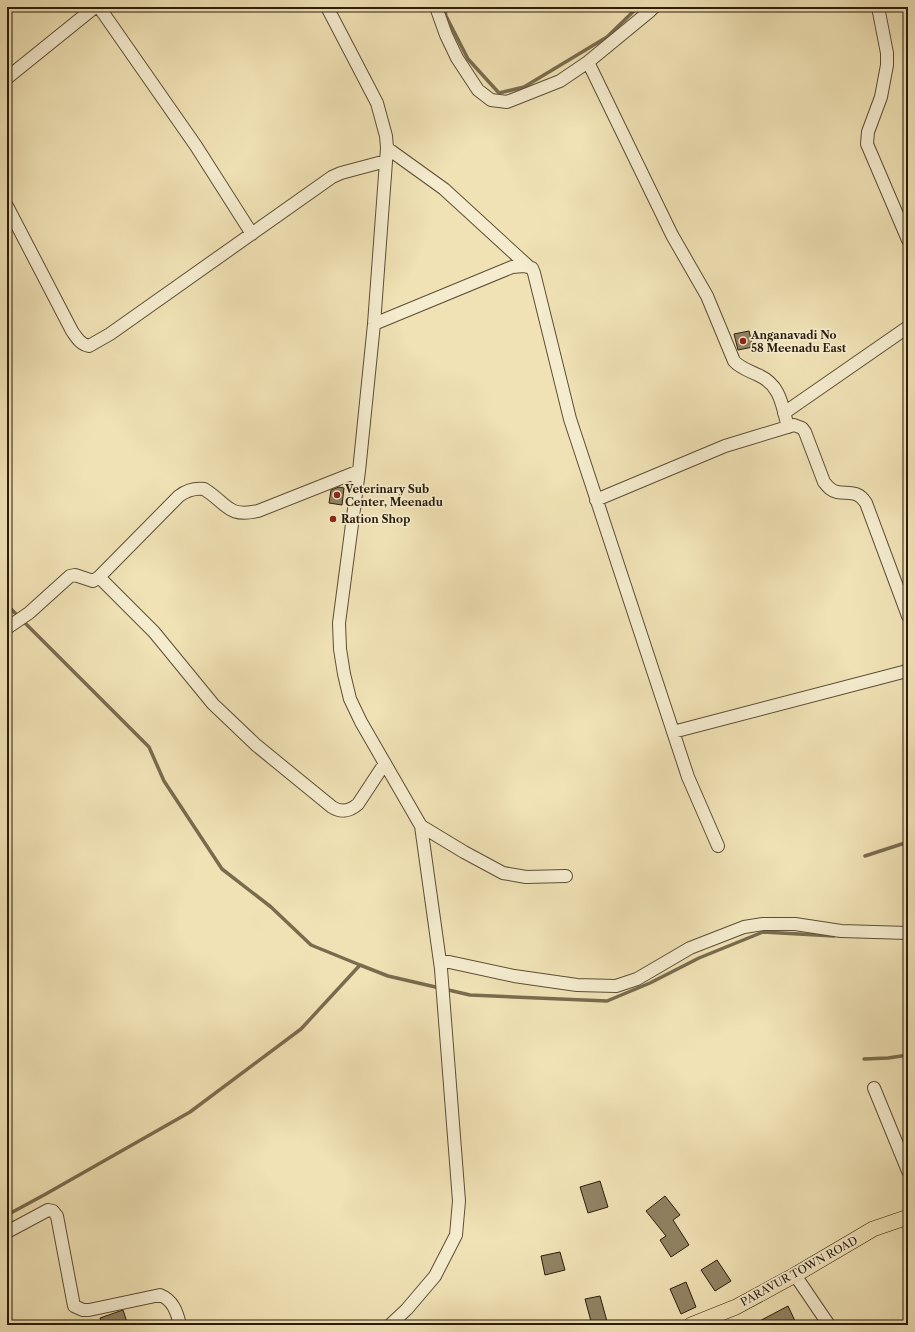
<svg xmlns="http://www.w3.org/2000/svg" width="915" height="1332" font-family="'Libre Caslon Text',serif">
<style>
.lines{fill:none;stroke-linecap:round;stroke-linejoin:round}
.stream{stroke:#796b4e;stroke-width:3.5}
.building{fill:#918363;stroke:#2b1d0a}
.minor-casing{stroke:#5c4e35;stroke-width:14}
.major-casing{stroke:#2b1d0a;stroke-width:16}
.minor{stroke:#f5eccf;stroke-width:12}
.major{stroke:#f0e2b5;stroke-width:15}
.poi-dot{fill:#8f2418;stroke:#f5eccf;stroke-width:1.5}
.labels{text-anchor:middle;stroke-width:3.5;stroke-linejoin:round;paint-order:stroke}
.poi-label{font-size:11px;font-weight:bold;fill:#2b1d0a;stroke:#f5eccf;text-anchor:start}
.street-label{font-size:11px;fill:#2b1d0a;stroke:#f5eccf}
</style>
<rect width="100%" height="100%" fill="#f0e2b5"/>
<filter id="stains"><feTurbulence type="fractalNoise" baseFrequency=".005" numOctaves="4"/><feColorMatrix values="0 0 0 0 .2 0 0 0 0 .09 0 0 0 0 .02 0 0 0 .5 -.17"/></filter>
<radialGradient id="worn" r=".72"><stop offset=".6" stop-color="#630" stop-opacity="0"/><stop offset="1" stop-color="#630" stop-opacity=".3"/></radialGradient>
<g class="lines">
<path class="stream" d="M444,7l2,9 22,43 31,34 25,-6 83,-50 31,-30
M7,605l142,142 15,34 58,88 49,38 40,38 49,20
M865,856l43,-14
M864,1059l24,-1 20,-3
M7,1215l37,-20 146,-83 111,-83 59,-64 28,11 82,19 137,6 43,-18 49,-25 64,-26 71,4"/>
</g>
<path class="building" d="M749,331l4,16 -15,3 -4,-16z
M339,487l5,1 -2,17 -13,-2 2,-13z
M600,1181l8,26 -20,6 -8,-26z
M665,1196l15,19 -7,5 16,25 -18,12 -11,-17 6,-4 -20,-25z
M560,1252l5,18 -20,5 -4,-19z
M717,1260l14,21 -16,10 -14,-21z
M686,1282l10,25 -15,7 -11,-25z
M600,1296l8,29h-16l-7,-26z
M788,1306l9,19h-45z
M123,1310l5,15h-26l-2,-7z"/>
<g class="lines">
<defs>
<path id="minor" d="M99,7l97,139 56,88
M327,7l50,96 9,33 1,12 -13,176 -15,147 -20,152 1,26 4,25 6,25 11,23 60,104 20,143 18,232 -3,34 -21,41 -28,33 -17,16
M436,7l10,28 11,23 21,32 13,10 16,2 53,-21 28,-19 62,-51 4,-4
M878,7l9,46v12l-6,32 -13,35 -1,12 41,96
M588,62l84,173 35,61 27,65c6,7 16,10 24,14 23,10 24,31 30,52
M7,78l88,-71
M387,148l57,41 84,77
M7,206l65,125c5,7 8,13 17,15l21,-12 222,-157 9,-4 45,-12
M374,324l138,-57 12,-1 8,2 2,5 36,146 118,358 30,69
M784,413l124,-86
M596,500l129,-54 69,-21 8,3 3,4 19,50c4,5 7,9 13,10 12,2 21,-2 29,11l42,113
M99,577l55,55 59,72 43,41 76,62c9,6 18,4 26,-3l27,-41
M7,628l22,-15 41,-37 5,-1 18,6 6,-4 80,-81c8,-6 16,-8 25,-7 23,14 23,29 54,22l101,-40
M673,732l230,-60 5,-2
M421,826l43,26 39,21 23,4 40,-1
M440,960l74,16 63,9 39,1 21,-7 53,-31 54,-21 19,-3h32l46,7 67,2
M874,1088l34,83
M7,1232l41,-22 5,1 4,5 17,90 9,4h6l71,-15c13,5 17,17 20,30
M795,1275l34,50"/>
<path id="major" d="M691,1325l45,-18 59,-32 78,-46 35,-12"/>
</defs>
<use href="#minor" class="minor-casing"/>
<use href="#major" class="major-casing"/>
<use href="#minor" class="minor"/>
<use href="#major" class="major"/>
</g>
<g class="poi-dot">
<circle cx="743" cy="341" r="4"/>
<circle cx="337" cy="495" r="4"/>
<circle cx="333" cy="519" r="4"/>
</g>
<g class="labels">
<g class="poi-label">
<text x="751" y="339">Anganavadi No<tspan x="751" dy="13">58 Meenadu East</tspan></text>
<text x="345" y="493">Veterinary Sub<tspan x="345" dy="13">Center, Meenadu</tspan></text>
<text x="341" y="523">Ration Shop</text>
</g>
<g class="street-label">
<text transform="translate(799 1271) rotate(-29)" y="4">PARAVUR TOWN ROAD</text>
</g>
</g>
<rect width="915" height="1332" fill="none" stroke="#f0e2b5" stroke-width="24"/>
<rect x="8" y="8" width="899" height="1316" fill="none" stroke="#2b1d0a" stroke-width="2"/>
<rect x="12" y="12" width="891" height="1308" fill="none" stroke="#2b1d0a"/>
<rect width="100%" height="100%" filter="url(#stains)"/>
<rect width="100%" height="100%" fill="url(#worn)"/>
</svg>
